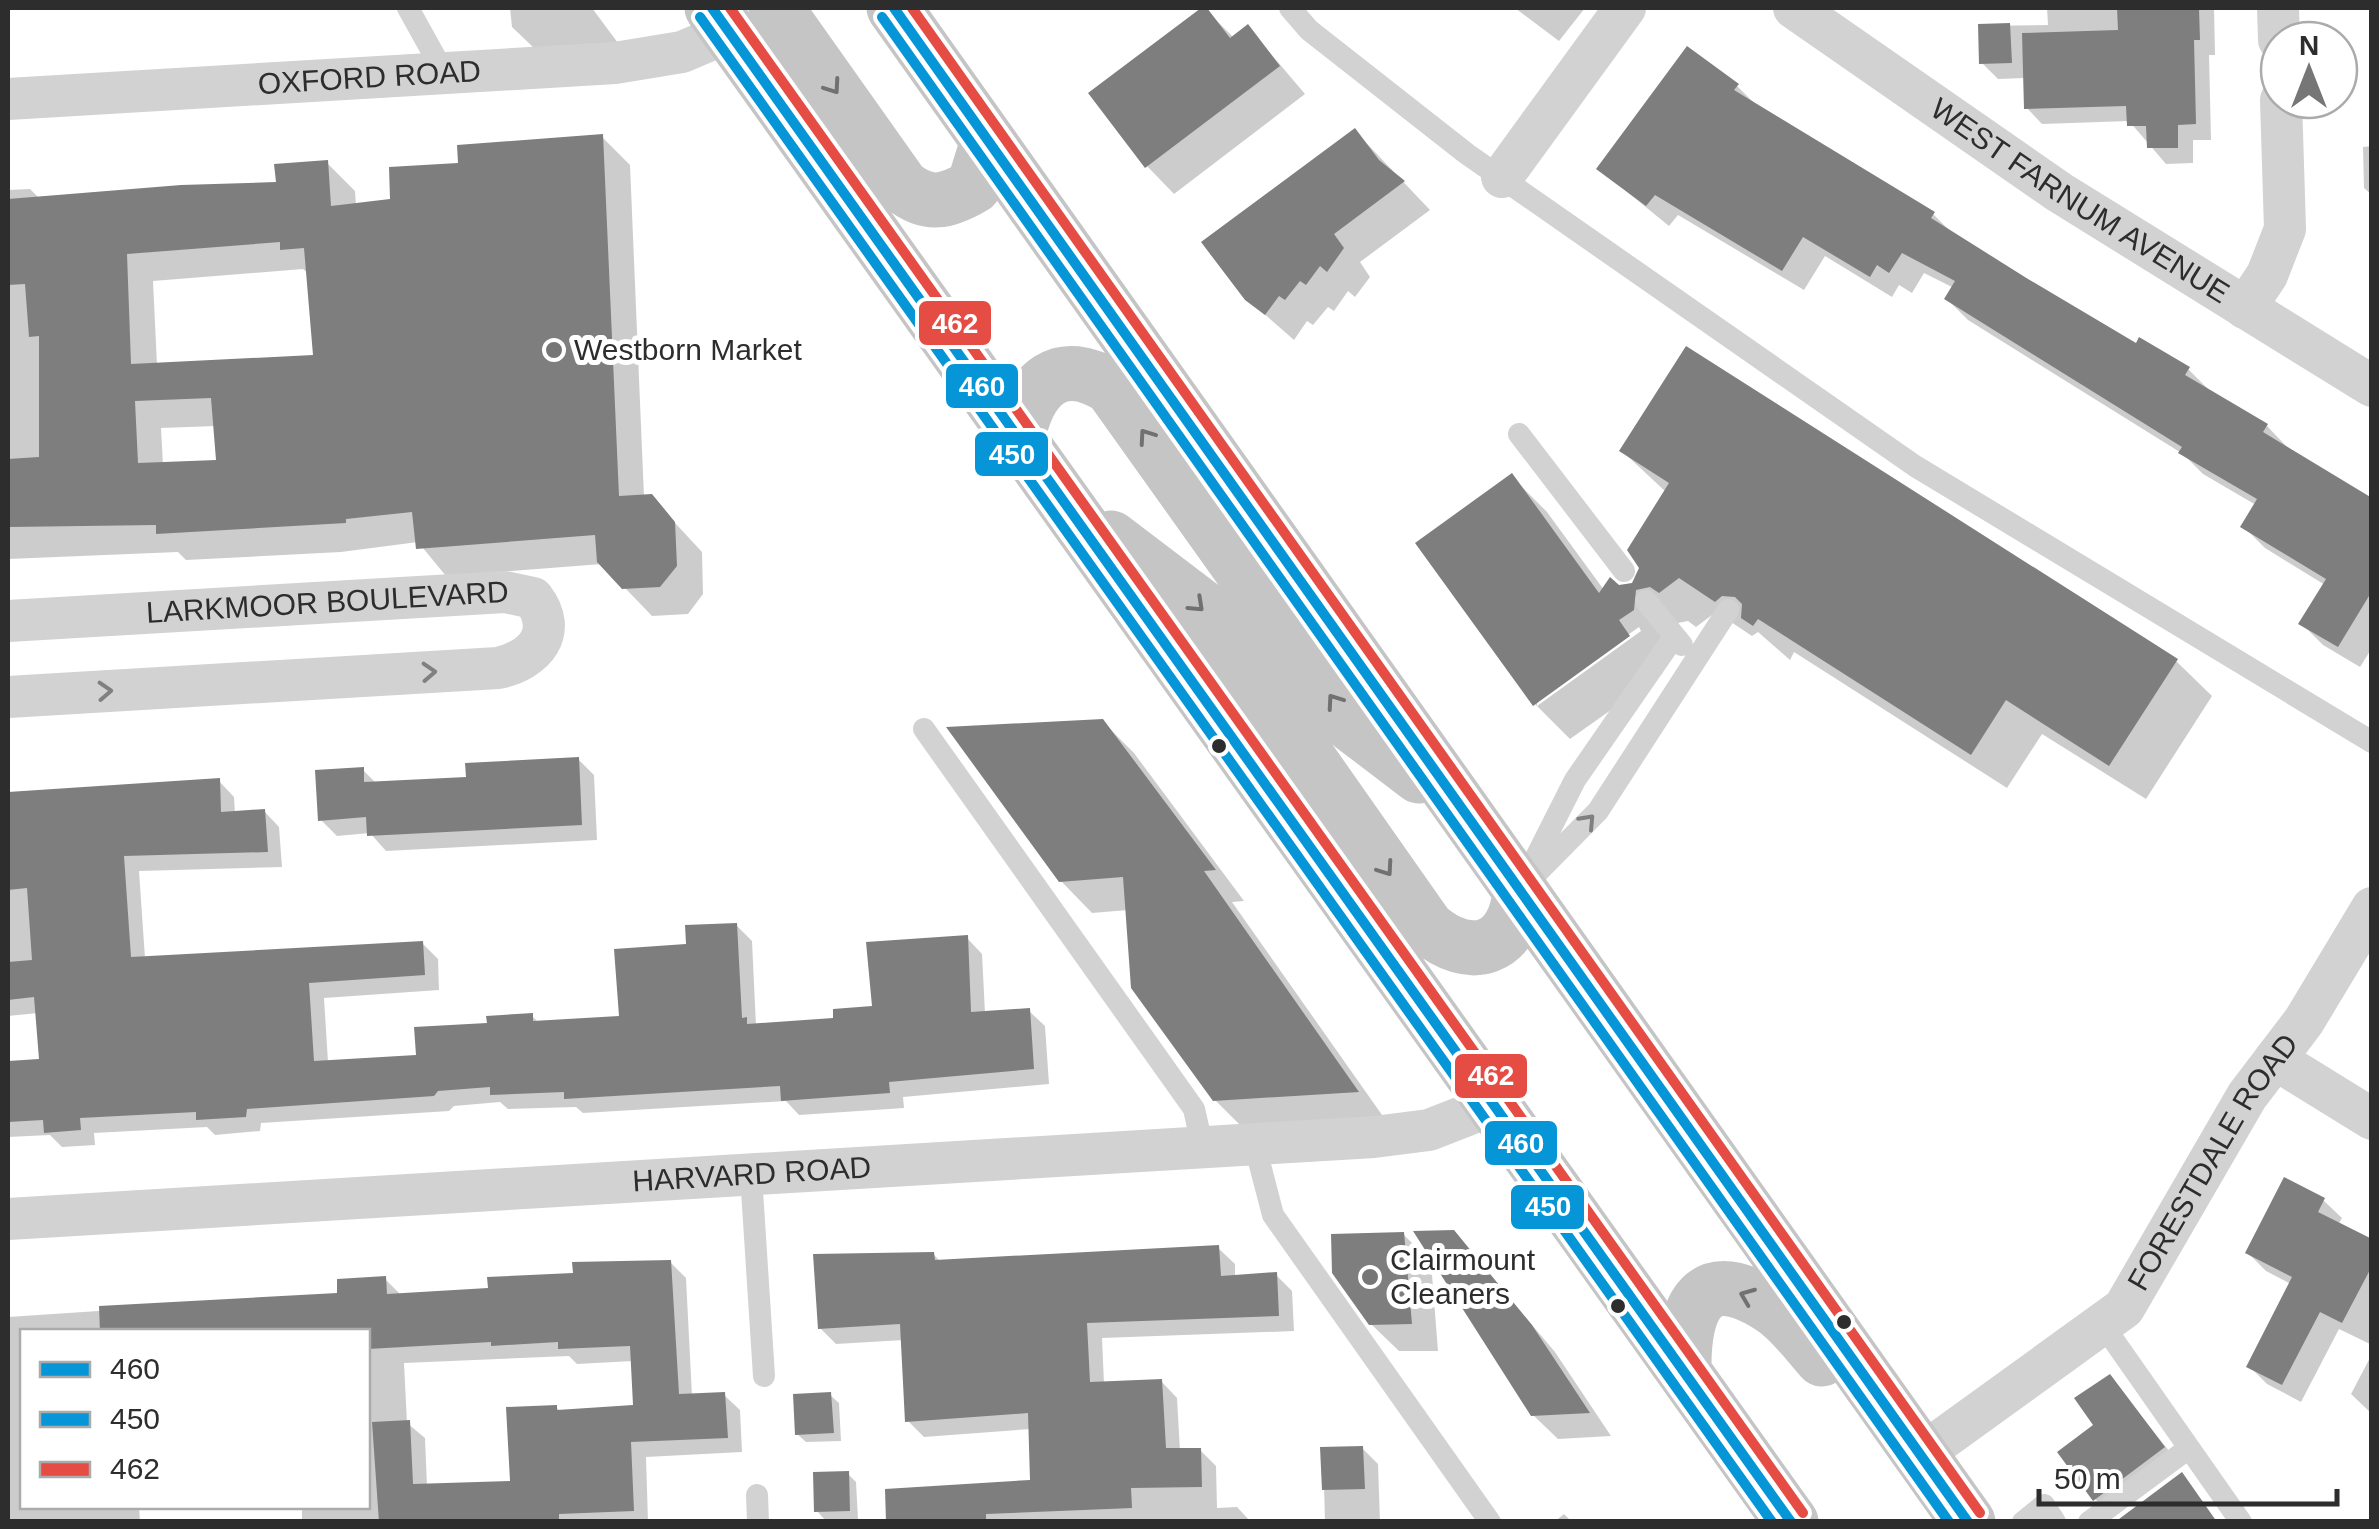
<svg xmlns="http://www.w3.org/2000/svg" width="2379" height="1529" font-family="Helvetica,sans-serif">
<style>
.shadow{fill:#0003;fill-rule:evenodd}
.building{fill:#7e7e7e;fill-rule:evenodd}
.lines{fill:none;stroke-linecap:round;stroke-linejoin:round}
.lane{stroke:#d2d2d2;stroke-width:22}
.street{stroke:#d2d2d2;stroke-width:42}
.primary{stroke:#c5c5c5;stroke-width:55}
.bus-1-casing{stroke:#fff;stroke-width:18}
.bus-2-casing{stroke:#fff;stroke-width:18}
.bus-3-casing{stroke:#fff;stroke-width:18}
.bus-1{stroke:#0696d7;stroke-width:10}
.bus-2{stroke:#0696d7;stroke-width:10}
.bus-3{stroke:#e54c44;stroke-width:10}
.oneway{stroke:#717171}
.oneway2{stroke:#808080}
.poi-dot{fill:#767676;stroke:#fff;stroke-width:4}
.bus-dot{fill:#2d2d2d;stroke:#fff;stroke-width:4}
.labels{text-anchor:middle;stroke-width:10;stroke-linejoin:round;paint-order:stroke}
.street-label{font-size:30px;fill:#2d2d2d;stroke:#fff}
.poi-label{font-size:30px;fill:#2d2d2d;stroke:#fff;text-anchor:start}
.line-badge{stroke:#fff;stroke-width:4}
.badge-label{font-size:28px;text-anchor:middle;font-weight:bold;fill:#fff}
</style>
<rect width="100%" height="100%" fill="#fff"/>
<path class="shadow" d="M510,8h82l26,35 -83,6 -23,-22z
M1204,8l30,30 14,-11 57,67 -131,100 -27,-28 -55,-72z
M1515,8h70l-26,33z
M2047,8h167l1,47h-6l2,85h-18v23l-27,1 -37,-43 -87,3 -16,-17 -1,-29 -27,1 -16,-16 -2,-37 68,-1z
M1737,86l21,21 175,107 23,23 181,109 51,23 22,22 57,35 21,22 84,53v147l-12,19 -37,-22 -21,-21 23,-39 -60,-37 -22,-22 13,-21 -53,-31 -20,-20 -215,-134 -21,-21 7,-11 -30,-15 -12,20 -13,-8 -7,12 -67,-41 -21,34 -126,-75 -9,11 -70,-57z
M1355,131l75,79 -70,52 10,15 -15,20 -7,-6 -14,20 -6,-4 -15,18 -6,-4 -13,19 -47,-41z
M602,137l28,28 14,332h7l51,55 1,42 -15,20 -36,2 -50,-52 -156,12 -28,-34 -77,10 -155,8 -8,-8 -170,7v-369l22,-1 8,8 240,-12 49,-22 28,28 1,15 37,-5 68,-36zM303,269l6,5 6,84 -158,7 -4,-84zM216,426l2,36 -55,3 -2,-37z
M2372,146v49l-8,-7 -1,-41z
M1622,451l554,210 36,35 -66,103 -104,-65 -35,54 -213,-136 -4,8 -32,-28 -6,4 -36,-24 -20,15 -8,-6 -15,3 -21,33 11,16 -93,66 -35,-35 -23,-227 35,35 57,78 30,-4 32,-94zM1639,627l2,4 -104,75v-6z
M1102,721l32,32 110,148 -12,1 155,220 -140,10 -32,-32 -87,-190 -36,3 -31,-32z
M578,759l16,16 3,65 -211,11 -16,-18 -33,3 -16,-16 42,-50 14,14 91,-5z
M219,781l15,16 1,17 29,-3 15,16 3,40 -143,4 6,87 277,-15 16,16 1,31 -115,8 4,64 90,-5 71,-32 43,-9 7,7 82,-5 68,-71 47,-22 16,16 4,85 80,-6 38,-12 93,-70 15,16 3,59 44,-2 16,15 4,58 -146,13 1,11 -105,7 -13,-14 -203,12 -7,-6 -68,2 -8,-7 -46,4 -5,5 -188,12 -1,8 -45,4 -8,-8 -113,6 1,12 -33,2 -12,-12 -42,2v-74l33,-2 -3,-48 -30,3v-222z
M2323,1200l19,18 -4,7 34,18v102l-33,-16 -38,73 -34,-18 -18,-18 42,-82 -25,-13 -18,-18z
M1453,1232l102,120 56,84 -53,3 -25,-24z
M1403,1234l28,28 7,89h-39l-28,-27z
M1218,1248l17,16v13l41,-2 16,16 2,40 -192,7 2,46 57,-3 16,17 3,53 20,-1 16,16 1,42 20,-1 14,15h-362l143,-40 -1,-53 -107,8 -16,-16 -4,-81 -68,4 -16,-16 113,-74 8,8z
M670,1262l16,16 6,118 32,-1 16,15 2,42 -96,5 2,65h-346v-16h66v-174h-346v174h117l1,16h-132v-205l332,-22 45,-16 16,16 89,-5zM569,1356l8,8 56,-3 3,46 -75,5 -5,-5 -44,77 -85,2 -2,-48 -18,-15 -3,-60z
M2372,1354v60l-21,-20z
M2110,1377l71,89 -68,51 -18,-18 1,-73z
M830,1395l9,8 2,38 -35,1 -9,-8z
M1362,1448l16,16 2,58h-55l-2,-73z
M848,1474l8,8 2,37 -33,1 -8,-9z
M1564,1514l8,8h-18z"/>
<path class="building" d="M1201,8h6l23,30 18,-14 32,42 -135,102 -57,-75z
M2117,8h82l1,32h-6l2,84 -18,1v23h-31l-1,-22h-19l-1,-20 -102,3 -2,-76 96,-3z
M2010,23l2,40 -33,1 -1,-40z
M1687,46l52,38 -5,6 201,122 -4,6 97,61 108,64 3,-6 51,30 -5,8 83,49 -5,8 109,66v93l-34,56 -40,-23 28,-45 -86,-52 17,-28 -79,-46 4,-6 -238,-148 11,-18 -53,-28 -13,20 -12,-8 -7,12 -67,-40 -21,34 -127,-76 -9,11 -50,-37z
M1355,128l24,32 26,21 -71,53 10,14 -17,24 -7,-6 -14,19 -6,-4 -15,19 -6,-4 -14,19 -20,-15 -44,-58z
M603,134l16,362 33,-2 23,28 2,44 -17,21 -38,2 -25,-27 -2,-27 -179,14 -4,-37 -66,7v4l-190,11v-9l-147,2 -1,-68 31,-2v-121l-10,1 -4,-53 -17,1v-86l173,-14 95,-3 -2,-18 54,-4 3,46 59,-7 -1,-32 69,-4 -1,-18zM280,242v8l24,-2 9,107 -182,9 -4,-110zM211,398l5,62 -78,3 -3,-62z
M1686,346l492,313 -69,107 -103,-66 -35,55 -213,-136 -5,7 -12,-8 1,-14 -7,-7 -13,-1 -7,6 -36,-24 -20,15 -9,-6 -14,3 -2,20 -15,10 11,16 -97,70 -118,-163 97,-70 87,120 11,-16 9,8 13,-2 7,-15 -12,-18 42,-67 -50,-32z
M1103,719l113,151 -12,1 155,221 -146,9 -82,-113 -8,-111 -64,5 -113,-155z
M579,757l3,68 -215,11 -1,-19 -48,4 -3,-51 49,-3v15l102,-5 -1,-14z
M220,778l1,34 44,-3 3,43 -144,4 7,101 292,-16 2,34 -116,8 5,78 102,-6 -2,-28 73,-4 -1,-7 47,-3v8l86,-5 -5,-67 72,-5 -1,-19 52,-2 5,95 5,-1v7l86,-6v-9l39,-3 -6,-64 102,-7 3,77 59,-4 4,61 -145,13 1,11 -109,8 -1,-15 -216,13v-7l-74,3v-8l-52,4 -4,5 -187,13 -1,8 -50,3v-8l-116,6 1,12 -37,3 -1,-13 -35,2v-61l31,-2 -5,-62 -26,3v-38l24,-2 -5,-72 -19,2v-98z
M2284,1177l41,21 -7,14 54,27v27l-30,57 -22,-11 -38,73 -36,-18 46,-90 -47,-24z
M1454,1230l78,95 58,88 -59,3 -118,-185z
M1404,1232l8,92 -43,1 -37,-52 -1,-39z
M1219,1245l2,31 56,-4 2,44 -192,7 3,59 72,-3 4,69h35l1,39 -71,1 1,20 -146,6v8h-100l-1,-33 145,-9 -2,-67 -123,9 -5,-98 -82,5 -5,-75 121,-2 1,8z
M671,1260l8,134 46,-2 3,46 -97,4 3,69 -75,3v6l-180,2 -7,-100 38,-2 3,64 97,-3 -4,-74 51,-2v5l76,-5 -3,-59 -72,3v-7l-67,4v-4l-123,7v-17h-268l-1,-26 238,-13v-14l49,-3 1,18 101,-6 -1,-11 86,-4 -1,-11z
M2110,1374l55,73 -72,54 -36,-49 36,-27 -19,-27z
M831,1392l3,41 -39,2 -2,-41z
M1363,1446l2,43 -43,1 -2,-43z
M849,1471l1,40 -36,1 -1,-40z
M2182,1472l35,50h-102z"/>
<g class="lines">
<path class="lane" d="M408,8l36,65
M1290,8l19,22 158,124 448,312 457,276
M1519,434l105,137
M1646,601l36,44
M924,729l270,380 9,40
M1530,869l45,-89 99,-143
M1520,890l78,-79 130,-201
M1255,1146l18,69 217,307
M751,1175l13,201
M2103,1325l138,197
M757,1495l1,27
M2023,1522l21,-17 11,17
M2089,1522l100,-74"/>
<g class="street">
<path id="s1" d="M1794,8l265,184 313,194"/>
<path d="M2278,8l1,32"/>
<path id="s2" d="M8,99l607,-36 67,-11 47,-20"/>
<path d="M1502,177l123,-169"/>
<path d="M2245,308l22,-33 18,-46 -4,-129"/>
<path id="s3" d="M8,621l497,-29 28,6c26,34 2,62 -35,70l-490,29"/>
<path d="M2275,1059l97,60"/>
<path id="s4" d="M8,1219l1366,-82 55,-7 64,-25"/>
<path id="s5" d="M1922,1454l202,-146 123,-212 57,-75 68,-113"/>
</g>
<path class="primary" d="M712,8l1079,1514
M776,8l126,178c26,21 45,16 72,0l14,-45
M894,8l1074,1514
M1018,436c12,-53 41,-81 93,-49l241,338 67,51
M1111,538l92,70 224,319c43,38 89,23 93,-37
M1684,1371c-1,-65 18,-110 89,-63 18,12 34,34 49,51"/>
<defs>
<path id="bus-1" d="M712,8l1079,1514
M894,8l1074,1514"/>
<path id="bus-2" d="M700,17l1072,1505
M882,17l1067,1505"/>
<path id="bus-3" d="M730,8l1073,1505
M912,8l1068,1505"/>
</defs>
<use href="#bus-1" class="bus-1-casing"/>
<use href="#bus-2" class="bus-2-casing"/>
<use href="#bus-3" class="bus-3-casing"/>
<use href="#bus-1" class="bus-1"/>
<use href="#bus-2" class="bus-2"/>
<use href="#bus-3" class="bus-3"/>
</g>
<defs><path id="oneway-chevron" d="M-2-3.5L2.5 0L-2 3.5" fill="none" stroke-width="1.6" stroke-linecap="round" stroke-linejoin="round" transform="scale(2.5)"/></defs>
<g class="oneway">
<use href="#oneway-chevron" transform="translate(833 87) rotate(55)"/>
<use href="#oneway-chevron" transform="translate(1146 436) rotate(-125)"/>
<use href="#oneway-chevron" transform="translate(1197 605) rotate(43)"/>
<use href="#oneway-chevron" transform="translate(1334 701) rotate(-125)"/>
<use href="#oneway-chevron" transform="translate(1386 869) rotate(55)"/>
<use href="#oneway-chevron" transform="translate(1747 1296) rotate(-158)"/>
</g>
<g class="oneway2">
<use href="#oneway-chevron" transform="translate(429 672) rotate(-3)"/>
<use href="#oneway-chevron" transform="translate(105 691) rotate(-3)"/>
<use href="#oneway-chevron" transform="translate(1588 821) rotate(-47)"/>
</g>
<g class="poi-dot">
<circle cx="554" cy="350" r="10"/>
<circle cx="1370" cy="1277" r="10"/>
</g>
<g class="bus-dot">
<circle cx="1219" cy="746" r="9"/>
<circle cx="1618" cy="1306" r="9"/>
<circle cx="1844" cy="1322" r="9"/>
</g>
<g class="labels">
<g class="street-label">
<text dy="10" stroke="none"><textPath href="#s2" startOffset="362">OXFORD ROAD</textPath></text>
<text dy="10" stroke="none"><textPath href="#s1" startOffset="345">WEST FARNUM AVENUE</textPath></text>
<text dy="10" stroke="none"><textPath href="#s3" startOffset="320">LARKMOOR BOULEVARD</textPath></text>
<text dy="10" stroke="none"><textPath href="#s5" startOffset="420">FORESTDALE ROAD</textPath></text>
<text dy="10" stroke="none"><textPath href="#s4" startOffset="745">HARVARD ROAD</textPath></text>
</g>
<g class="poi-label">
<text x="574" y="360">Westborn Market</text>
<text x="1390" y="1270">Clairmount<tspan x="1390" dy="34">Cleaners</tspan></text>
</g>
</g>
<g class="line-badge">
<rect x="917" y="299" width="76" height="48" rx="10" fill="#e54c44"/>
<rect x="944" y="362" width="76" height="48" rx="10" fill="#0696d7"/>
<rect x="973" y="430" width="77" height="48" rx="10" fill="#0696d7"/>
<rect x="1453" y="1052" width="76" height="48" rx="10" fill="#e54c44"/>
<rect x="1483" y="1119" width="76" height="48" rx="10" fill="#0696d7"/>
<rect x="1509" y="1183" width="77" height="48" rx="10" fill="#0696d7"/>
</g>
<g class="badge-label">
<text x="955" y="333">462</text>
<text x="982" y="396">460</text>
<text x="1012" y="464">450</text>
<text x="1491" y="1085">462</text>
<text x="1521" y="1153">460</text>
<text x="1548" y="1216">450</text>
</g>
<rect width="2379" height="1529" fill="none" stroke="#2d2d2d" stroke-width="20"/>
<rect x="20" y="1329" width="350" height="180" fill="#ffffff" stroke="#ababab" stroke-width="2.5"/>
<rect x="40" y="1362" width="50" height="15" fill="#0696d7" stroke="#ababab" stroke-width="2.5"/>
<text x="110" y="1379" font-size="30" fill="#2d2d2d">460</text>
<rect x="40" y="1412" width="50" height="15" fill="#0696d7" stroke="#ababab" stroke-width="2.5"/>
<text x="110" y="1429" font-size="30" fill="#2d2d2d">450</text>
<rect x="40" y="1462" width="50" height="15" fill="#e54c44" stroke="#ababab" stroke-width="2.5"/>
<text x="110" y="1479" font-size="30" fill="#2d2d2d">462</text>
<g transform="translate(2309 70)"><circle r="48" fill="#ffffff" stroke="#ababab" stroke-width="2.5"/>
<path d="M0-8L18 38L0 25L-18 38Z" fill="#767676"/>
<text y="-15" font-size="28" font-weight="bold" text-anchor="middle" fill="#2d2d2d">N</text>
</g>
<path d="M2039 1489v15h298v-15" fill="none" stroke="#2d2d2d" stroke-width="5"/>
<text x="2054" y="1489" font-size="30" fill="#2d2d2d" stroke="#ffffff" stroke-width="8" paint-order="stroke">50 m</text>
</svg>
